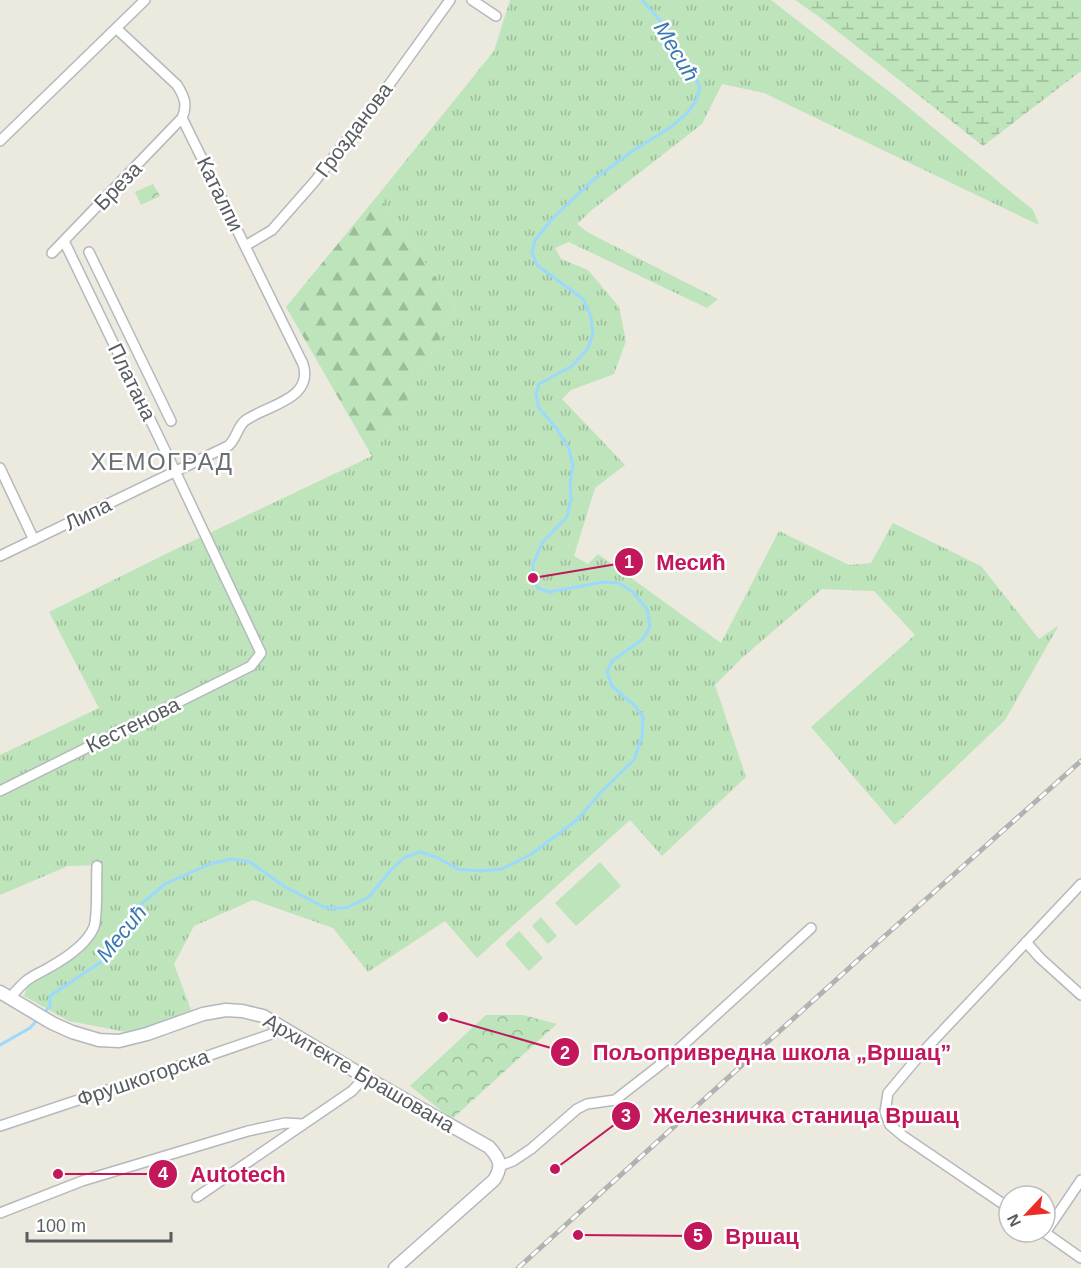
<svg xmlns="http://www.w3.org/2000/svg" width="1081" height="1268" font-family="Arial,sans-serif">
<style>
.grass{fill:url(#grass-tufts)}
.forest{fill:url(#forest-firs)}
.wetland{fill:url(#wetland-marsh)}
.park{fill:url(#park-crowns)}
.garden{fill:#bde4bb}
.lines{fill:none;stroke-linecap:round;stroke-linejoin:round}
.stream{stroke:#9cd9ff;stroke-width:3}
.street-casing{stroke:#b5b8bd;stroke-width:12}
.secondary-casing{stroke:#b3b7bd;stroke-width:15}
.street{stroke:#fff;stroke-width:9}
.secondary{stroke:#fff;stroke-width:12}
.rail-casing{stroke:#b1b2b2;stroke-width:5}
.rail{stroke:#fff;stroke-width:3;stroke-dasharray:9;stroke-linecap:butt}
.labels{text-anchor:middle;stroke-width:5;stroke-linejoin:round;paint-order:stroke}
.street-label{font-size:21px;fill:#585d61;stroke:#fff}
.water-label{font-size:22px;font-style:italic;fill:#3a7ab1;stroke:#fff}
.quarter-label{font-size:24px;letter-spacing:1.5px;fill:#696f73;stroke:#fff}
.leader{fill:none;stroke:#c2185b;stroke-width:2}
.callout-dot{fill:#c2185b;stroke:#fff;stroke-width:2}
.mark-label{font-size:18px;text-anchor:middle;font-weight:bold;fill:#fff}
.callout-label{font-size:22px;text-anchor:middle;font-weight:bold;fill:#c2185b;stroke:#fff;stroke-width:5;stroke-linejoin:round;paint-order:stroke}
</style>
<defs>
<pattern id="grass-tufts" width="24" height="20" patternUnits="userSpaceOnUse" patternTransform="scale(1.5)"><rect width="24" height="20" fill="#bde4bb"/><path d="M3 7l-1-3M5 7V3M7 7l1-3M15 17l-1-3M17 17v-4M19 17l1-3" fill="none" stroke="#9cbc9b"/></pattern>
<pattern id="forest-firs" width="22" height="20" patternUnits="userSpaceOnUse" patternTransform="scale(1.5)"><rect width="22" height="20" fill="#bde4bb"/><path d="M5 1l3.5 6h-7zM16 11l3.5 6h-7z" fill="#9cbc9b"/></pattern>
<pattern id="wetland-marsh" width="20" height="14" patternUnits="userSpaceOnUse" patternTransform="scale(1.5)"><rect width="20" height="14" fill="#bde4bb"/><path d="M1 5h8M5 5V1M11 12h8M15 12V8" fill="none" stroke="#9cbc9b"/></pattern>
<pattern id="park-crowns" width="20" height="18" patternUnits="userSpaceOnUse" patternTransform="scale(1.5)"><rect width="20" height="18" fill="#bde4bb"/><path d="M2 6a3 3 0 1 1 6 0M12 15a3 3 0 1 1 6 0" fill="none" stroke="#9cbc9b"/></pattern>
</defs>
<rect width="100%" height="100%" fill="#ece9df"/>
<path class="grass" d="M510,0h261l125,97 137,113 6,15 -275,-132 -42,-9 -20,40 -109,85 -16,15 12,9 129,66 -11,9 -138,-66 -14,6 6,11 27,11 31,37 7,34 -12,33 -43,16 -9,9 63,66 -30,23 -21,68 14,8 10,-10 123,89 58,-112 70,34 22,-2 22,-40 88,43 58,73 20,-14 -54,95 -110,105 -84,-98 104,-92 -41,-44 -52,-2 -80,69 -27,27 31,92 -84,79 -32,-36 -153,138 -32,-37 -77,51 -35,-44 -80,-28 -59,26 -20,38 17,46 -60,23 -62,-12 -45,-25 4,-12 26,-13 27,-20 17,-19 4,-67 -34,1 -68,29v-140l99,-47 -50,-96 131,-65 192,-91 33,-53 51,-96 -78,-112 116,-144z"/>
<path class="forest" d="M378,195l78,112 -51,96 -33,53 -86,-149z"/>
<path class="wetland" d="M795,0h286v71l-98,75 -165,-130z"/>
<path class="park" d="M153,184l7,12 -19,9 -6,-13z
M486,1015h37l34,9 -105,95 -42,-33z"/>
<path class="garden" d="M600,862l21,24 -45,40 -21,-23z
M541,917l16,19 -9,8 -16,-18z
M519,931l24,27 -14,13 -24,-27z"/>
<g class="lines">
<path class="stream" d="M44,1013l6,-7v-10l51,-34 17,-31 15,-20 32,-27 45,-20 21,-5 19,3 35,25 41,21h20l23,-11 21,-26 15,-14 16,-5 17,6 20,11 21,2 23,-2 28,-14 47,-35 24,-28 33,-32 8,-24 1,-19 -8,-11 -23,-20 -5,-14 5,-11 31,-22 7,-12 -3,-18 -13,-16 -15,-10 -15,-1 -55,10 -11,-4 -5,-10v-14l9,-21 25,-26 4,-18 -1,-17 3,-16 -4,-17 -12,-20 -18,-21 -3,-14 3,-10 33,-18 16,-18 5,-15 -2,-16 -8,-18 -46,-34 -5,-13 3,-12 18,-22 40,-38 41,-30 37,-23 17,-15 8,-11 4,-13 -7,-17 -28,-45 -23,-26
M0,1045l30,-17 9,-10"/>
<defs>
<path id="street" d="M472,0l24,16
M0,141l145,-141
M245,246l27,-16 43,-49 66,-85 69,-96
M89,252l82,169
M52,253l130,-135
M0,468l34,72
M0,556l228,-110c9,-7 9,-20 18,-26 22,-15 68,-21 57,-56l-121,-246c6,-13 2,-22 -5,-33l-60,-56
M0,791l251,-125 10,-13 -86,-182 -111,-230
M1026,942l14,16 41,37
M10,998c5,-6 10,-12 16,-17 7,-6 16,-9 24,-14 16,-9 37,-23 44,-40 4,-12 2,-46 3,-61
M0,1126l123,-41 163,-56
M500,1166l13,-5 18,-12 46,-40 10,-5 28,-4 54,-42 142,-130
M197,1197l155,-106 13,-14
M1009,1208l-106,-72 -13,-11 -5,-13 3,-19 31,-37 162,-172
M0,1213l82,-32 166,-50 37,-8 17,1
M1044,1232l37,26
M1045,1233l36,-53"/>
<path id="secondary" d="M0,992l52,31 20,9 27,8 20,1 28,-7 56,-20 23,-4 16,1 21,5 102,61 124,70c11,12 14,19 5,33l-99,88"/>
</defs>
<use href="#street" class="street-casing"/>
<use href="#secondary" class="secondary-casing"/>
<use href="#street" class="street"/>
<use href="#secondary" class="secondary"/>
<defs>
<path id="rail" d="M518,1268l340,-308 223,-199"/>
</defs>
<use href="#rail" class="rail-casing"/>
<use href="#rail" class="rail"/>
</g>
<g class="labels">
<g class="street-label">
<text transform="translate(354 130) rotate(-53)" y="7">Грозданова</text>
<text transform="translate(118 186) rotate(-46)" y="7">Бреза</text>
<text transform="translate(220 194) rotate(64)" y="7">Каталпи</text>
<text transform="translate(132 382) rotate(64)" y="7">Платана</text>
<text transform="translate(88 514) rotate(-26)" y="7">Липа</text>
<text transform="translate(133 725) rotate(-26)" y="7">Кестенова</text>
<text transform="translate(359 1073) rotate(30)" y="7">Архитекте Брашована</text>
<text transform="translate(143 1078) rotate(-19)" y="7">Фрушкогорска</text>
</g>
<g class="water-label">
<text transform="translate(677 51) rotate(59)" y="8">Месић</text>
<text transform="translate(121 933) rotate(-51)" y="8">Месић</text>
</g>
<g class="quarter-label">
<text x="162" y="470">ХЕМОГРАД</text>
</g>
</g>
<path class="leader" d="M533 578L629 562M443 1017L565 1052M555 1169L626 1116M58 1174L163 1174M578 1235L698 1236"/>
<g class="callout-dot">
<circle cx="533" cy="578" r="6"/>
<circle cx="443" cy="1017" r="6"/>
<circle cx="555" cy="1169" r="6"/>
<circle cx="58" cy="1174" r="6"/>
<circle cx="578" cy="1235" r="6"/>
<circle cx="629" cy="562" r="15"/>
<circle cx="565" cy="1052" r="15"/>
<circle cx="626" cy="1116" r="15"/>
<circle cx="163" cy="1174" r="15"/>
<circle cx="698" cy="1236" r="15"/>
</g>
<g class="mark-label">
<text x="629" y="568">1</text>
<text x="565" y="1059">2</text>
<text x="626" y="1122">3</text>
<text x="163" y="1180">4</text>
<text x="698" y="1242">5</text>
</g>
<g class="callout-label">
<text x="691" y="570">Месић</text>
<text x="772" y="1060">Пољопривредна школа „Вршац”</text>
<text x="806" y="1123">Железничка станица Вршац</text>
<text x="238" y="1182">Autotech</text>
<text x="762" y="1244">Вршац</text>
</g>
<g transform="translate(1027 1214) rotate(244)"><circle r="28" fill="#ffffff" stroke="#bcbec0" stroke-width="1.5"/>
<path d="M0-4.5L10 22L0 15L-10 22Z" fill="#ea2d27"/>
<text y="-9" font-size="16" font-weight="bold" text-anchor="middle" fill="#585d61">N</text>
</g>
<path d="M27 1232v9h144v-9" fill="none" stroke="#585d61" stroke-width="3"/>
<text x="36" y="1232" font-size="18" fill="#585d61" stroke="#ffffff" stroke-width="4.5" paint-order="stroke">100 m</text>
</svg>
